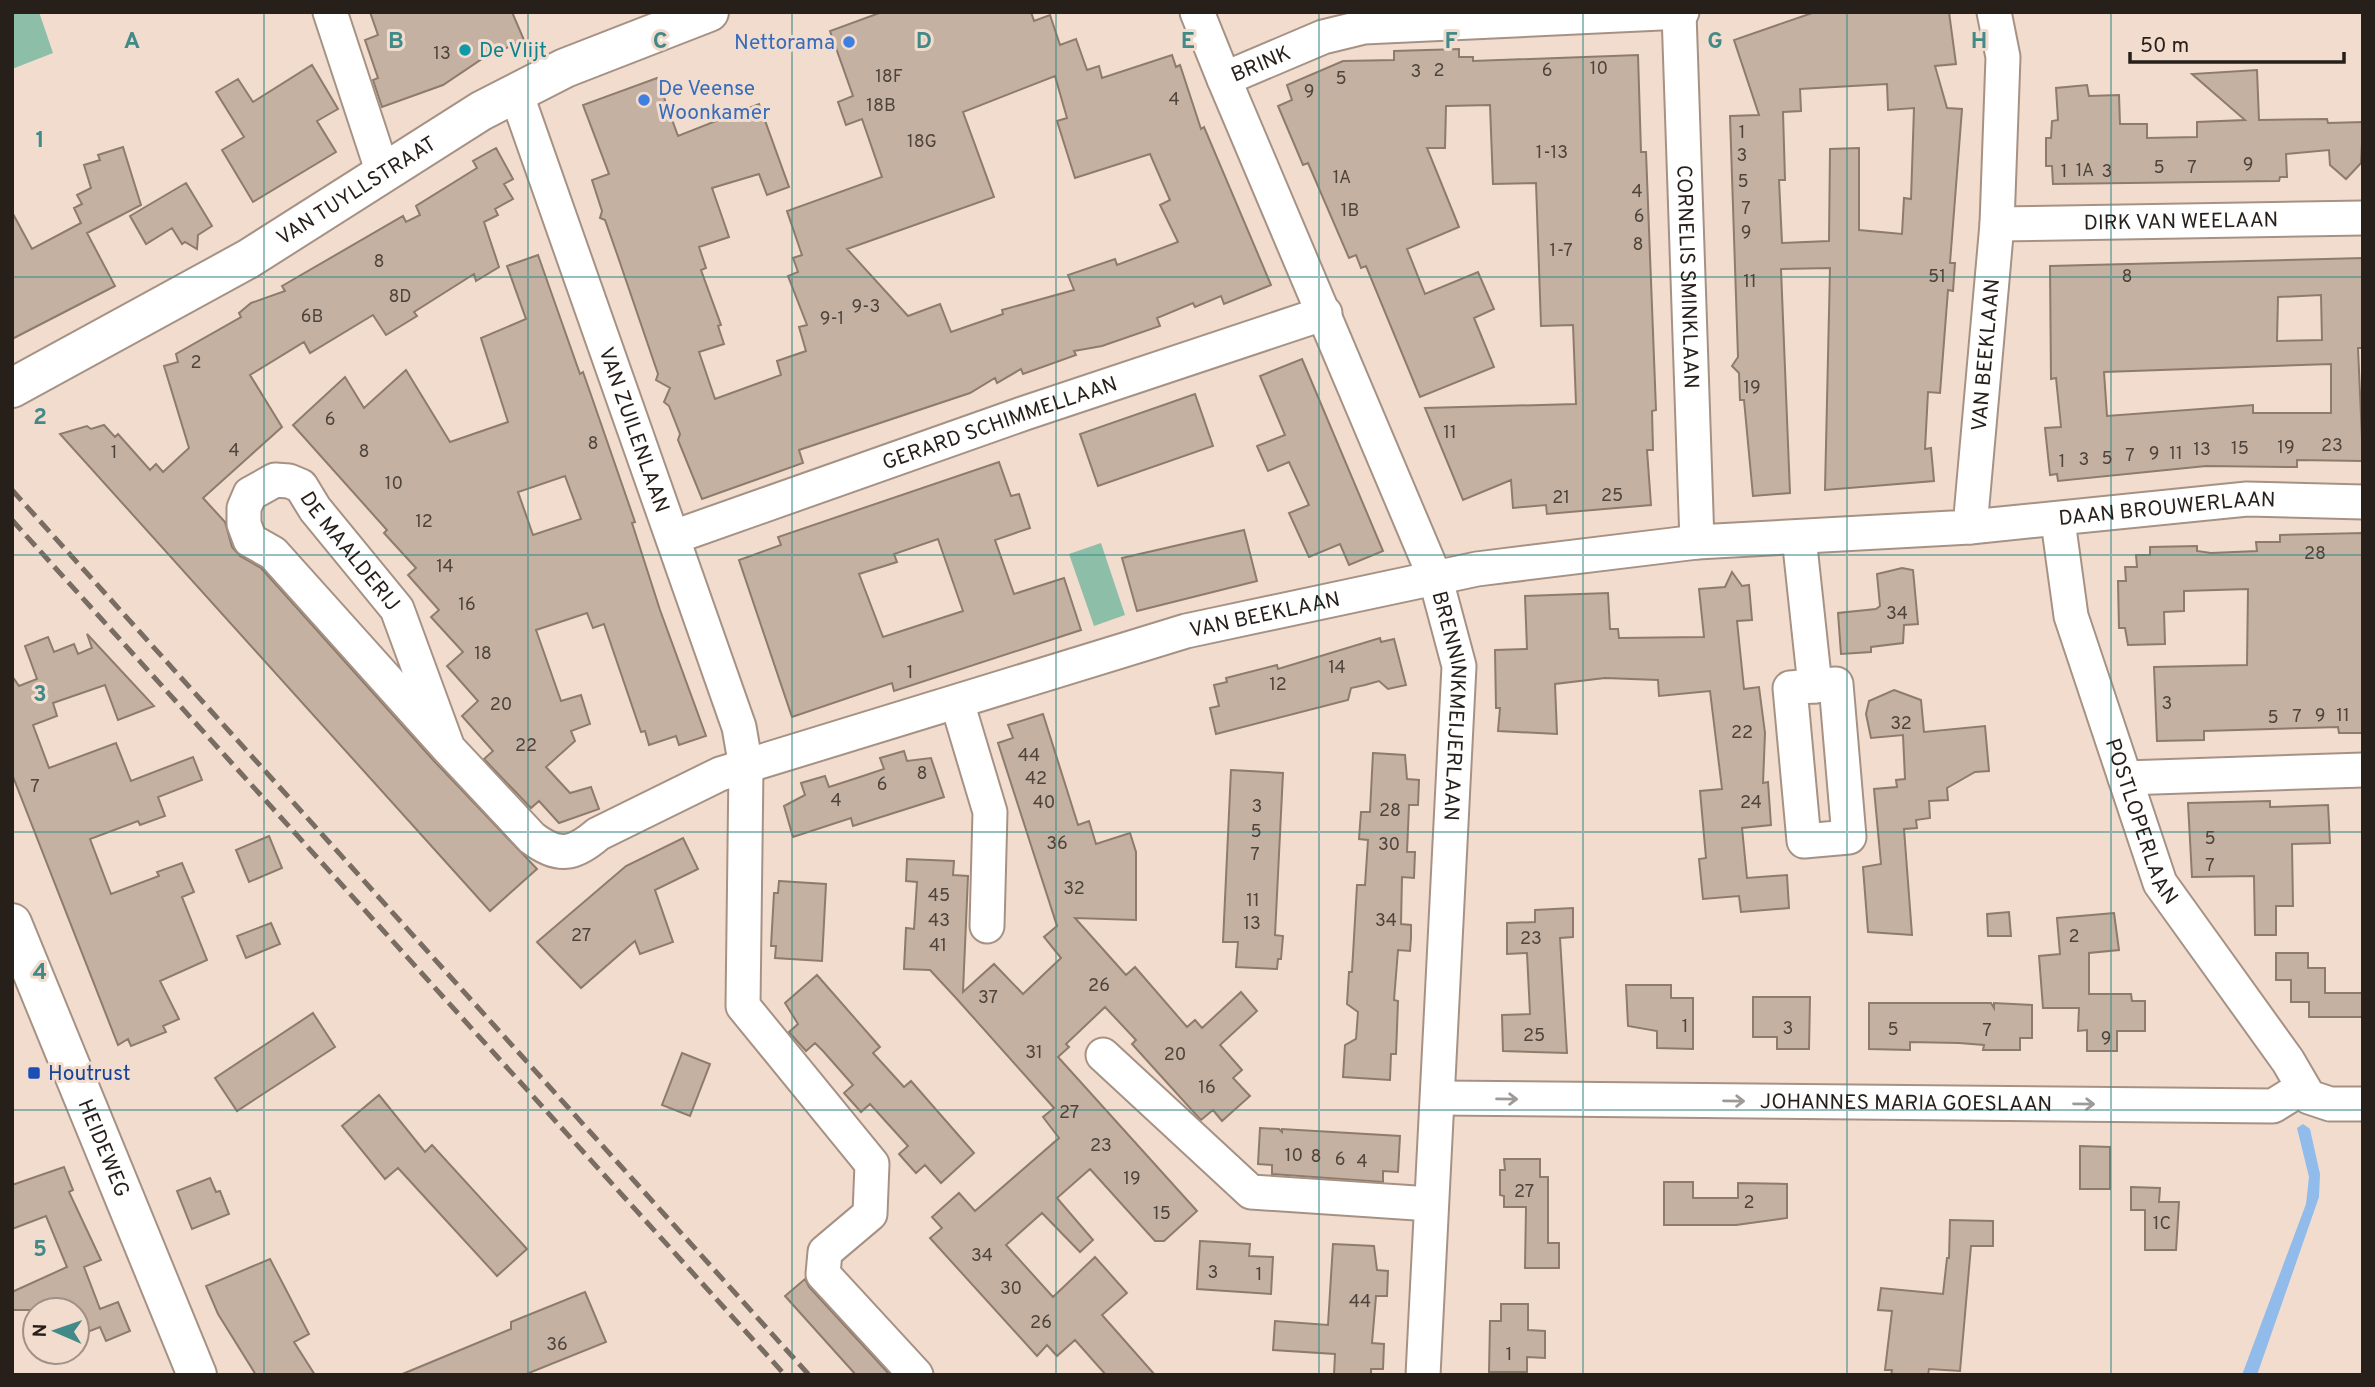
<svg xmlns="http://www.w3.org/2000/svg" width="2375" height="1387" font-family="Overpass,sans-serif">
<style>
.green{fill:#8dbea7}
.water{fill:#90bbeb}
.building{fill:#c4b1a1;stroke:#8d7b6c;stroke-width:2;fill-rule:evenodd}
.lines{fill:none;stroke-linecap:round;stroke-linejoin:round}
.minor-casing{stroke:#a69284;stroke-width:37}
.tertiary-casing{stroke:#a69284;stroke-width:42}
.minor{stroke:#fff;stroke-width:33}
.tertiary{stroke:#fff;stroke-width:38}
.rail{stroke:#796c62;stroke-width:5;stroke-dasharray:14 7;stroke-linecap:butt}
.oneway{stroke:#9e9a98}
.grid{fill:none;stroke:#428a88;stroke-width:2;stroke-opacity:0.55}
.shop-dot{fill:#3f7fe0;stroke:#f2dccd;stroke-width:2.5}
.culture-dot{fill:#0f9aa8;stroke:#f2dccd;stroke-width:2.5}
.transit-dot{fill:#1a4fb4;stroke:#f2dccd;stroke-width:2.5}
.labels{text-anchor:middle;stroke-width:6;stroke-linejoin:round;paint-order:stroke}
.number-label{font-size:18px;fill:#4e443c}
.shop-label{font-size:21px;fill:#366cbe;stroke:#f2dccd;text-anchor:end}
.culture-label{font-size:21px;fill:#0d838f;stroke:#f2dccd;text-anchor:start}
.street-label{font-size:21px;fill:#271f1a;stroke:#f2dccd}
.transit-label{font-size:21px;fill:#164399;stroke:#f2dccd;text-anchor:start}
.grid-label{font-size:23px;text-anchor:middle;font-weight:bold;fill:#428a88;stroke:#f2dccd;stroke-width:6;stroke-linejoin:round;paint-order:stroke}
</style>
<rect width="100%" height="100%" fill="#f2dccd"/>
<path class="green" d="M12,12h27l14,41 -41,16z
M1101,543l24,72 -31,11 -25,-72z"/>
<path class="water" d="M2303,1124l7,5 10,45 -1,23 -62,178h-15l64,-171 3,-27 -12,-49z"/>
<path class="building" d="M370,12h142l12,28 -42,19 -39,26 -61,22 -9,-27 5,-2 -13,-38 13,-5z
M882,12h149l3,9 16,-6 10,30 16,-6 11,31 12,-4 3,12 70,-23 4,12 4,-2 21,64 3,-2 67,158 -47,19 -3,-8 -26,11 -2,-4 -36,15 3,8 -58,20 -28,5 2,4 -53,19 -2,-5 -24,14 -2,-5 -25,15 -171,57 4,13 -101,36 -24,-59 2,-6 -11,-28 -5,-4 6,-14 -14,-8 2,-6 -41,-120 -12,-34 -5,-2 2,-7 -10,-31 17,-6 -26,-69 74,-27 21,58 81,-32 30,83 -22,8 -8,-21 -47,14 17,49 -30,10 7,21 -5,2 20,55 -3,1 6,18 -25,8 16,47 66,-24 -4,-14 29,-10 -7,-24 8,-2 -19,-49 10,-4 -5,-14 9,-3 -15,-44 95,-34 -20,-58 -16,6 -8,-23 15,-6 -23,-65zM1055,76l12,42 -10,3 18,57 75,-24 20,46 -10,5 18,37 -61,23 -2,-6 -47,16 6,15 -72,20 1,4 -52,18 -11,-28 -32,12 -61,-67 147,-52 -31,-85z
M1815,12h134l7,52 -21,2 12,42 15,1 -12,154h5l-2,28 -5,-1 -8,103 -12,-1 -3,57 6,-1 3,33 -109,9 5,-222 -49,1 9,224 -37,3 -9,-96h-4l-1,-27 -7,-7 6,-9 -8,-241 29,-1 -25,-75zM1887,84l1,26 26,-2 -3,91 -7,-1 -2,36 -43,-4v-82l-29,1 -1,92 -47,2 -3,-63h6l-2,-68 18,-1 -1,-22z
M1459,49v8h14v4l165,-6 3,97h5l10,258 -4,1 1,39h-6l4,55 -104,9 -1,-9 -33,3 -2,-28 -48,20 -38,-92 151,-4 -3,-79 -32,1 -5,-143 -43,1 -3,-79 -44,1 -1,42h-18l32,79 -52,22 18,45 53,-22 16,37 -20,9 20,49 -74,30 -54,-131 -5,2 -5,-13 -7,3 -41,-95 -5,2 -25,-59 14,-6 -5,-15 56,-24 51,-1v-9z
M312,65l26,44 -21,12 19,31 -83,50 -31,-52 22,-13 -28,-45 22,-13 15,23z
M2257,70l2,50 68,-1 1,4 35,-1 -2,41 -15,16 -16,-14 -1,-15 -43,4 1,23h-7l-1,4 -226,3 -1,-18h-6v-28h5l1,-17 6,-1 -2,-32 31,-3 2,11 30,-1 1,29h27v14l50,-1v-15l48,-2 -53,-46z
M123,147l18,58 -54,28 28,53 -103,53v-127l20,37 49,-26 -7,-15 8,-4 -5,-9 14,-7 -7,-23 16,-5 -2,-5z
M496,148l17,31 -9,5 9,15 -18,10 3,6 -14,7 15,45 -23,14 -2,-7 -60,38 3,4 -31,19 -13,-20 -63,38 -6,-11 -54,33 32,52 -79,71 22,24 7,25 8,9 21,12 173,193 103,108 -47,42 -430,-477 27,-8 4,3 13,-4 11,12 3,-3 32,36 6,-6 7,8 26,-24 -25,-82 14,-4 -2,-8 65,-37 -2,-4 12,-10 34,-12 -3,-5 121,-70 3,6 14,-7 -4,-9 61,-38 -4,-7z
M186,183l26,43 -14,9 -1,14 -12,-7 -3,2 -10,-16 -26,16 -16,-28z
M538,255l42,119 3,-2 7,20 45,130 -3,1 28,87 46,126 -27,9 -3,-9 -27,9 -4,-14 -4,1 -37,-108 -11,4 -6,-15 -51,17 25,71 20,-6 9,29 -19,7 4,10 -29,26 24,26 21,-6 8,22 -40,14 -20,-22 -8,7 -47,-49 9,-8 -31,-35 16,-15 -31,-35 16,-14 -32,-35 8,-7 -31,-35 8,-7 -32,-35 3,-3 -94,-105 52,-48 19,31 42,-38 44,72 58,-20 -27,-84 45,-19 -19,-53zM565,476l16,43 -48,16 -15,-43z
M2363,258v90h-5l5,113 -66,-1v7l-91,-1 -148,15 -1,-7 -7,1 -5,-47 16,-1 -5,-49 -5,1 -1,-113zM2321,295l1,45 -45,1 1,-44zM2331,364v49h-78v-8l-146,11 -3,-44z
M1302,359l81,192 -34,14 -9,-21 -31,13 -20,-44 20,-8 -20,-43 -21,9 -11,-25 28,-11 -25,-59z
M1195,394l18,52 -115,40 -18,-52z
M999,462l12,34 8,-2 11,34 -35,12 19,54 50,-16 17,52 -187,61 -2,-8 -100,34 -53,-157 42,-15 -3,-8zM938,539l25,72 -80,26 -24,-63 38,-12 -3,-8z
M1244,530l13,51 -120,30 -15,-53z
M2363,533v200h-24l-1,-6 -134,4v9l-47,1 -3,-74 93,-2 1,-76 -64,2v20l-20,1 1,32 -37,1 -3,-17h-6l-1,-47h8l-1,-14h12l-1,-12h14v-8l47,-1v5l14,2 46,-2 -1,-9h24v-7z
M1902,568l11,2 5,54 -14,1 -1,18 -32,4v5l-30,2 -3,-41 38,-4 4,-3 -3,-32z
M1732,572l10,14 7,-1 3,35 -15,1 7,68 15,-2 6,46 -2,50 5,-1 3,43 -29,3 5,50 40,-3 2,33 -48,4 -2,-16 -36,3 -4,-40 7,-1 -6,-67 22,-2 -12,-98 -51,5 -1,-16 -53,-2 -50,6 2,50 -59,-3 2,-23h-4l-1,-58 32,-1 -2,-53 83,-3 2,36h8l1,9 85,-1 -5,-48 26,-2z
M87,634l67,72 -36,14 -13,-35 -52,18 4,13 -24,9 16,43 67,-25 15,38 62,-24 9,23 -44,17 7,19 -25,9 -2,-4 -48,18 21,55 48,-18 -2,-4 25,-9 12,29 -12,5 25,63 -47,21 19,38 -16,7 3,6 -35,14 -3,-7 -10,6 -106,-271v-98l7,10 18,-7 -12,-33 23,-9 6,15 20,-8 4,10 14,-6z
M1380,638l1,4 13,-3 12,46 -18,4 -9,-8 -14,4 -14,3 -3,12 -132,34 -6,-26 9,-2 -5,-21 13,-3 -1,-4 51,-13 1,4z
M1894,690l27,10 3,32 61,-6 4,45 -14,1 -28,16 1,12 -19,1 1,17 -14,2 1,8 -13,1 8,106 -44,-3 -5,-65 18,-3 -7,-75 23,-2 -1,-7 9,-1 -2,-44 -32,3 -5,-24 3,-13z
M1043,714l35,111 11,-4 7,23 34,-11 6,19v68l-61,-2 51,57 9,-8 52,60 8,-7 7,8 39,-36 16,19 -37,34 22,25 -9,8 17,18 -28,25 -9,-11 -12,10 -2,-2 -67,-74 4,-4 -31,-33 -39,37 3,3 -11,10 139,154 -33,30h-9l-65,-72 -33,29 36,42 -13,12 -38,-39 -36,32 47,52 42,-40 32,36 -25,22 53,60h-49l-31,-35 -18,16 -10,-11 -10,11 -107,-118 12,-10 -10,-11 27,-24 16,18 84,-73 -16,-21 11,-9 -98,-110 -26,-28 -26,-1 2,-41 8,1 3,-47 -11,-1 1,-22 47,2 -1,14 15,1 -5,116 31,-28 29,30 38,-36 -17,-21 13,-11 -59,-183 15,-5 -5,-13z
M904,751l3,10 24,-3 13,39 -91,29 -2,-8 -58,19 -9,-31 21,-11 -4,-12 24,-7 4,11 31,-10 24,-8 -4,-11z
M1373,753l32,2 2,24 12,1 -1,25h-9l-2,47h8l-1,26 -12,-1 -1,47 10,1v13l-1,13 -12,-1 -4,50 4,1 -2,53h-5l-1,26 -47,-3 2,-32 11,-6 2,-27 -11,-8 2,-32h3l5,-87h8l3,-45 -9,-1 2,-27h9z
M1231,770l52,3 -8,162 8,1 -2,23h-3l-1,10 -41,-2 2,-25h-15z
M2270,801v6l58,-2 2,38 -38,1 1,62h-17v29h-21l-1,-59 -62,1 -4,-74z
M269,836l13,32 -33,14 -13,-32z
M683,838l15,31 -43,21 18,52 -33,12 -5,-13 -54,47 -44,-46 89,-76z
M779,881l47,3 -4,77 -47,-3 1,-12h-5l3,-53h4z
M1573,908v29l-13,1 7,115 -64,-2 -1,-36 28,-1 -3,-61 -20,1v-31l28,-1v-12z
M2009,912l2,24h-23l-1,-22z
M2114,913l5,37 -30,3v41h42l1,7h13v30h-28v20h-30v-21l-9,1 1,-23h-36l-4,-52 21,-2 -3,-36z
M271,923l9,21 -34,14 -9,-22z
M2276,953h32v15h17v25h38v24h-54v-15h-18v-22h-15z
M817,975l63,72 -7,6 31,34 7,-6 63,72 -33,30 -16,-18 -9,8 -9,-10 -8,-9 9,-8 -38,-42 -9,8 -17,-19 9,-8 -30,-34 -8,-8 -9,8 -17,-19 9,-8 -13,-21z
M1626,985h45v13h22v51l-36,-1v-17l-29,-5z
M1753,997h57l-1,52h-32v-12h-24z
M1869,1003h122l3,5v-5l38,2v33h-12v12h-37l1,-5 -25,-2 -49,-1v8l-41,-1z
M313,1013l22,34 -98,64 -22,-33z
M682,1053l28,11 -20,52 -28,-11z
M379,1095l46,57 7,-7 95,104 -30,27 -99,-108 -13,11 -43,-53z
M1260,1128l19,1 3,3v-3l118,7 -2,36 -15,-1v11l-111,-8v-9l-14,-1z
M2080,1146l30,1v42h-30z
M1504,1159h36v18h8v66h11v25h-34l1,-61h-22v-11l-4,-1v-25h5z
M64,1167l9,23 -4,2 32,68 -17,7 16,42 18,-7 12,29 -24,10 -6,-14 -23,9v-26h-65v-18l55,-25 -21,-51 -34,13v-44z
M210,1178l6,14 4,-1 9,23 -37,15 -15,-38z
M1664,1182h29v16h45v-15l49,1v34l-51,7h-72z
M2131,1187l29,1 -1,14h20l-3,48h-31v-40h-14z
M1950,1220l43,1v25h-22l-11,125 -31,-2 -1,6h-37l1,-5h-7l7,-59 -14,-1 3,-22 62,6 4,-36h2z
M1200,1241l50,3 -1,12 24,1 -2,37 -74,-5z
M1333,1244l41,2 3,24 11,1 -1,25h-11l-4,47 12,1 -1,25h-12v6h-37l1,-21 -62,-4 2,-29 53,4z
M270,1259l39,75 -15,8 21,33h-59l-38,-61 -12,-28z
M805,1279l4,8 81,88h-34l-71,-79z
M585,1292l21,50 -82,33h-124l111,-46v-7z
M1501,1304h27v26l17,1v27l-18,-1v15h-38l1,-51h11z"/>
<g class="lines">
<defs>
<g id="minor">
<path d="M330,12l53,161"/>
<path id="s1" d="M1197,12l27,67 99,-42 41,-10 318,-15"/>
<path id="s2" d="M1679,13l18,529"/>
<path id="s3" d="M1224,79l212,501 23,86 -36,709"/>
<path id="s4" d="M516,93l223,634 7,40 -3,239 129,158 -2,50 -45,38 -2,22 93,101"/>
<path id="s5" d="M1997,224l366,-6"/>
<path id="s6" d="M2058,521l13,95 89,267 128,178 21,36 21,7h33"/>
<path id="s7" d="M1970,527l277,-28 116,3"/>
<path id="s8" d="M674,537l351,-124 300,-100"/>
<path d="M1799,537l16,149"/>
<path d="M1836,684l13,153 -45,4 -14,-153z"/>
<path d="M957,702l33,110 -3,114"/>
<path id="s9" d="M448,748l-175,-195 -23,-13 -6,-16v-16l6,-14 25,-14 14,1 12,5 14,23 82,100 51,139 84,90c26,20 42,17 66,-4l122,-60 466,-143 291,-62 220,-27 273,-15 27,-303 6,-167 -9,-45"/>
<path d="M2125,778l238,-8"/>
<path d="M1103,1055l148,137 180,12"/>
<path id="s10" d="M1439,1098l834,8 29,-18"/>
</g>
<g id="tertiary">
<path id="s11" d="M12,388l236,-129 233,-148 84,-43 144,-56"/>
<path id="s12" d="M12,923l185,452"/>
</g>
</defs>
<use href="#minor" class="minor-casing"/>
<use href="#tertiary" class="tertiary-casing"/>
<use href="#minor" class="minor"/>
<use href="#tertiary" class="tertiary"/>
<path class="rail" d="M12,490l797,885
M12,520l773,855"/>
</g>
<defs><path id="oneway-shaft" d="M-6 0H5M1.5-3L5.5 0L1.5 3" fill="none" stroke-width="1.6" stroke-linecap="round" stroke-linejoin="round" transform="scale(1.75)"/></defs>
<g class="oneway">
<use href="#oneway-shaft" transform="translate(1507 1099) rotate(1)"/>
<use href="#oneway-shaft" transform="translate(1734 1101) rotate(1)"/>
<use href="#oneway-shaft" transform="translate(2084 1104) rotate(1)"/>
</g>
<path class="grid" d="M264,12v1363M528,12v1363M792,12v1363M1056,12v1363M1319,12v1363M1583,12v1363M1847,12v1363M2111,12v1363M12,277h2351M12,555h2351M12,832h2351M12,1110h2351"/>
<g class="shop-dot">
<circle cx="849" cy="42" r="7"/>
<circle cx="644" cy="100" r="7"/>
</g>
<circle class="culture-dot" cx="465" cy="50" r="7"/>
<rect class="transit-dot" x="27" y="1066" width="14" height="14" rx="3.5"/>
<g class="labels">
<g class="number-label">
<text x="442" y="59">13</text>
<text x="1599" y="74">10</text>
<text x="1439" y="76">2</text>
<text x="1547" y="76">6</text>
<text x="1416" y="77">3</text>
<text x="889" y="82">18F</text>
<text x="1341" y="84">5</text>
<text x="1309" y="97">9</text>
<text x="1174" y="105">4</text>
<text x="881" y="111">18B</text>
<text x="1742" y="138">1</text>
<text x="922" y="147">18G</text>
<text x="1552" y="158">1-13</text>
<text x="1742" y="161">3</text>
<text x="2248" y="170">9</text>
<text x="2159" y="173">5</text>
<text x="2192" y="173">7</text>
<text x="2085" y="176">1A</text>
<text x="2064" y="177">1</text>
<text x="2107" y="177">3</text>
<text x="1342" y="183">1A</text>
<text x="1743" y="187">5</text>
<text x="1637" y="197">4</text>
<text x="1746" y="214">7</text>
<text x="1350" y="216">1B</text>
<text x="1639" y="222">6</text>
<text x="1746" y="238">9</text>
<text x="1638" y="250">8</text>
<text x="1561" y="256">1-7</text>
<text x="379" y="267">8</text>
<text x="1937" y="282">51</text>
<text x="2127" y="282">8</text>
<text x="1750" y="287">11</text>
<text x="400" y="302">8D</text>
<text x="866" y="312">9-3</text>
<text x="312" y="322">6B</text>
<text x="832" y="324">9-1</text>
<text x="196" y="368">2</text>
<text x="1752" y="393">19</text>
<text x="330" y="425">6</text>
<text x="1450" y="438">11</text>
<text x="593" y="449">8</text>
<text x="2332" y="451">23</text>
<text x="2286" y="453">19</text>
<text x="2240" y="454">15</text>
<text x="2202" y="455">13</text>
<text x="234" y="456">4</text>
<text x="364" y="457">8</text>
<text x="114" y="458">1</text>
<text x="2154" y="459">9</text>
<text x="2176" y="459">11</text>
<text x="2130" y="461">7</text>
<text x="2107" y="464">5</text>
<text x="2084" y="465">3</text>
<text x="2062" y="467">1</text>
<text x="394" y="489">10</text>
<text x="1612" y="501">25</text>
<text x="1561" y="503">21</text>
<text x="424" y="527">12</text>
<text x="2315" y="559">28</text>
<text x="445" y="572">14</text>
<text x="467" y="610">16</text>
<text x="1897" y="619">34</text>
<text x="483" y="659">18</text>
<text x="1337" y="673">14</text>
<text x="910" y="678">1</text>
<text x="1278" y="690">12</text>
<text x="2167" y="709">3</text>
<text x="501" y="710">20</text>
<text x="2320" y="721">9</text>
<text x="2343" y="721">11</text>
<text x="2297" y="722">7</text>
<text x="2273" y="723">5</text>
<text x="1901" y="729">32</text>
<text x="1742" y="738">22</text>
<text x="526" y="751">22</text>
<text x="1029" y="761">44</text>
<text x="922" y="779">8</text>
<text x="1036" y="784">42</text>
<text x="882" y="790">6</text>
<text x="35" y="792">7</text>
<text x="836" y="806">4</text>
<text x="1044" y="808">40</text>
<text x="1751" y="808">24</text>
<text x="1257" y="812">3</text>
<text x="1390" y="816">28</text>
<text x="1256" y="837">5</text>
<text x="2210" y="844">5</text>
<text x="1057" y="849">36</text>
<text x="1389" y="850">30</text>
<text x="1255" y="860">7</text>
<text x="2210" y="871">7</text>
<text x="1074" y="894">32</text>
<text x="939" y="901">45</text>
<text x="1253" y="906">11</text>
<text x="939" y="926">43</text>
<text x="1386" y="926">34</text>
<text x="1252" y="929">13</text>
<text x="581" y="941">27</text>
<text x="2074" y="942">2</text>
<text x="1531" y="944">23</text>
<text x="938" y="951">41</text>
<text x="1099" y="991">26</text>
<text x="988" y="1003">37</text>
<text x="1685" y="1032">1</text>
<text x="1788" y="1034">3</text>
<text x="1893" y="1035">5</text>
<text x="1987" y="1036">7</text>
<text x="1534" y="1041">25</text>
<text x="2106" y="1044">9</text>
<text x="1034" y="1058">31</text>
<text x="1175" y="1060">20</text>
<text x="1207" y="1093">16</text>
<text x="1069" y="1118">27</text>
<text x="1101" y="1151">23</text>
<text x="1294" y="1161">10</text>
<text x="1316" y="1162">8</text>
<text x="1340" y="1165">6</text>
<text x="1362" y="1167">4</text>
<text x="1132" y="1184">19</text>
<text x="1524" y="1197">27</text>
<text x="1749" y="1208">2</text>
<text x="1162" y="1219">15</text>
<text x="2162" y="1229">1C</text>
<text x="982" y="1261">34</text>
<text x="1213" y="1278">3</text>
<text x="1259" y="1280">1</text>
<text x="1011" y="1294">30</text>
<text x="1360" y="1307">44</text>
<text x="1041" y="1328">26</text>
<text x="557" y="1350">36</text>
<text x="1509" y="1360">1</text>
</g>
<g class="shop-label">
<text x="835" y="49">Nettorama</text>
<text x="658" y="95" text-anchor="start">De Veense<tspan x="658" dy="24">Woonkamer</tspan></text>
</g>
<g class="culture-label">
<text x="479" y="57">De Vlijt</text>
</g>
<g class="street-label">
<text dy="7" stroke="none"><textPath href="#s1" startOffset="112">BRINK</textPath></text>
<text dy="7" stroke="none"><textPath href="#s11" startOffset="397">VAN TUYLLSTRAAT</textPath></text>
<text dy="7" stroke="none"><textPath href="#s5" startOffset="184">DIRK VAN WEELAAN</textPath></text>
<text dy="7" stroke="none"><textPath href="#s2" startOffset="264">CORNELIS SMINKLAAN</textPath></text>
<text dy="7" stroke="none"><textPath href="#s9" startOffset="2483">VAN BEEKLAAN</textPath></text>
<text dy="7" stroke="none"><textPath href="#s8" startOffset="345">GERARD SCHIMMELLAAN</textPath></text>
<text dy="7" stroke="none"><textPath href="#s4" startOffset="357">VAN ZUILENLAAN</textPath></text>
<text dy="7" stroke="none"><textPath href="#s7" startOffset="198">DAAN BROUWERLAAN</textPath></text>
<text dy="7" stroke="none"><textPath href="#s9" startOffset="474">DE MAALDERIJ</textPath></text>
<text dy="7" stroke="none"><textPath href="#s9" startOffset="1598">VAN BEEKLAAN</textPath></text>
<text dy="7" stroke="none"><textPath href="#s3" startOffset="672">BRENNINKMEIJERLAAN</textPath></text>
<text dy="7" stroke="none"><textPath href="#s6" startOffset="313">POSTLOPERLAAN</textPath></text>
<text dy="7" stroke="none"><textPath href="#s10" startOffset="467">JOHANNES MARIA GOESLAAN</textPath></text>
<text dy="7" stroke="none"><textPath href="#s12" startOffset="243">HEIDEWEG</textPath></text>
</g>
<g class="transit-label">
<text x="48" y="1080">Houtrust</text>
</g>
</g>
<g class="grid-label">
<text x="132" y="48">A</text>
<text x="396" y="48">B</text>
<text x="660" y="48">C</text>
<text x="924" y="48">D</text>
<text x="1188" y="48">E</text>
<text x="1451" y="48">F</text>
<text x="1715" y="48">G</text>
<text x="1979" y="48">H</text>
<text x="40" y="147">1</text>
<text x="40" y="424">2</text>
<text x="40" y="701">3</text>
<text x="40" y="979">4</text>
<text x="40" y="1256">5</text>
</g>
<rect width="2375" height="1387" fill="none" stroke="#271f1a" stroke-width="28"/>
<g transform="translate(56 1331) rotate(272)"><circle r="33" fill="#f2dccd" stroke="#a19085" stroke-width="2"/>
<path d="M0-5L12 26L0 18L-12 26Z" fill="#428a88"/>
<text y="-10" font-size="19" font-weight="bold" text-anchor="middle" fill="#271f1a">N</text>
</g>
<path d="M2130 52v10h214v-10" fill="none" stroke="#271f1a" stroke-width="3.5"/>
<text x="2140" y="52" font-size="21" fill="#271f1a" stroke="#f2dccd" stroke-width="5" paint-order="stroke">50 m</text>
</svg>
